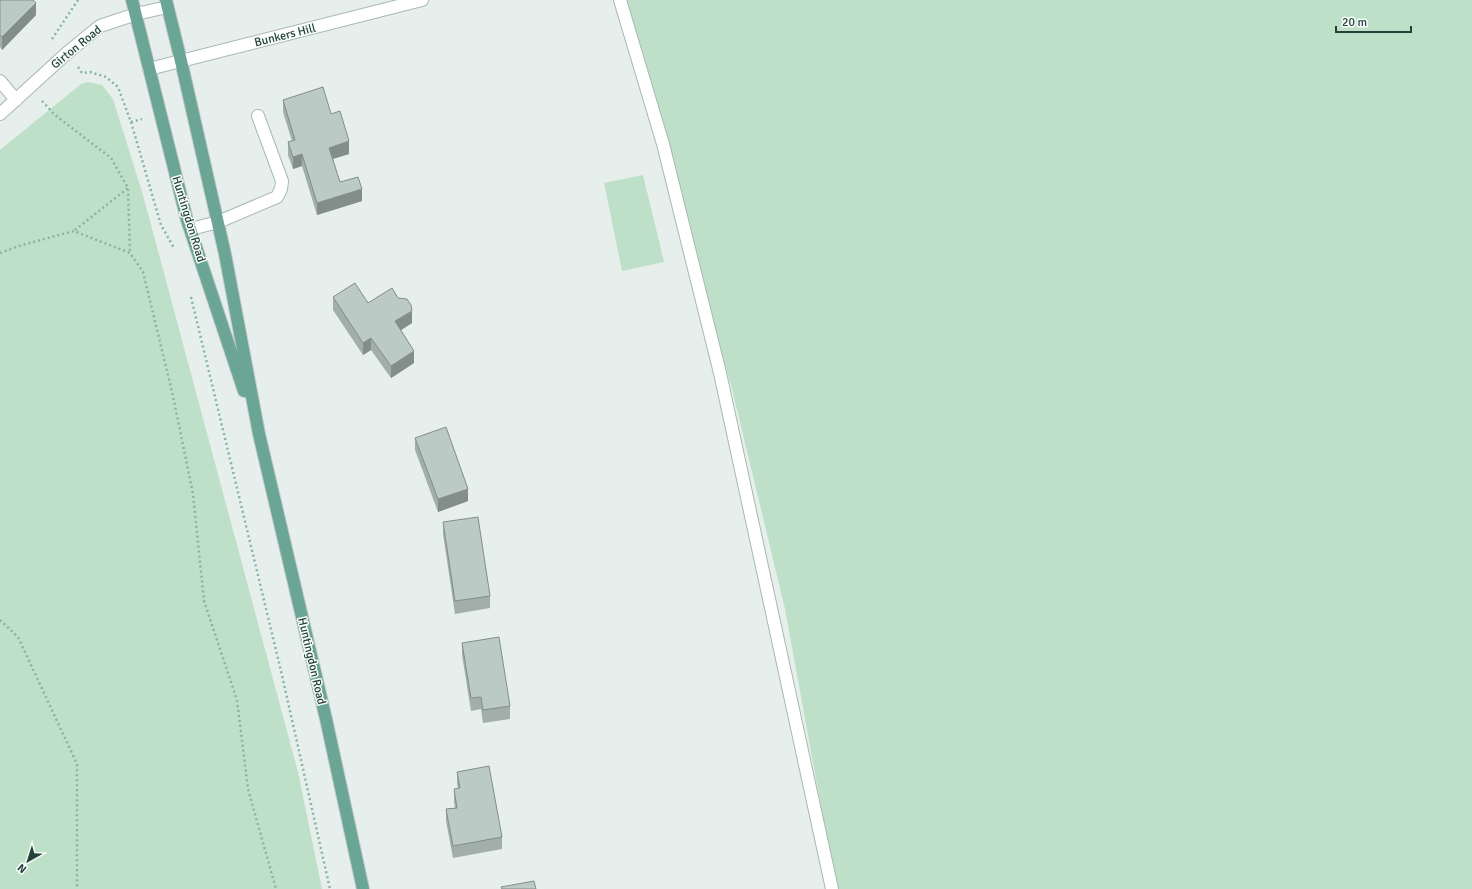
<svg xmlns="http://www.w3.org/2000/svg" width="1472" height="889" font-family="Signika,sans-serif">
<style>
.green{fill:#bfe0c8}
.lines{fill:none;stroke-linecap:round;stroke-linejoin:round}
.service-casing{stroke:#a8b8b2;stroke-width:14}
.minor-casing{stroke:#a8b8b2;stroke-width:14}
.tertiary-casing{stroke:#a8b8b2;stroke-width:14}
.primary-casing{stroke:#c2cac8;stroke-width:14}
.path{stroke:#86b3a5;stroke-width:2.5;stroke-dasharray:2 3;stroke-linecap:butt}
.service{stroke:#fff;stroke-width:12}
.minor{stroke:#fff;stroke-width:12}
.tertiary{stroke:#fff;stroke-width:12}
.primary{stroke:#6aa596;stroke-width:12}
.wall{fill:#a1aea9}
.shaded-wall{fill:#838d89}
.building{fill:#bbcac4;stroke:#838d89}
.labels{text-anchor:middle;stroke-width:3;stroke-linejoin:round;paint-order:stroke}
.street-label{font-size:12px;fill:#24423a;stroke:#f7fbf9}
</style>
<rect width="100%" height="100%" fill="#e6efeb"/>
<path class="green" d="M619,0h853v889h-636l-51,-280 -54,-224z
M88,82l14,3 11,14 30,96 155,577 24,117h-322v-739l81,-66z
M643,175l21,87 -42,9 -18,-88z"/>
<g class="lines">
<defs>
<path id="service" d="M620,0l43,144 57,229 112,516
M0,81l16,19
M191,229l27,-7 59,-25 4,-8 1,-8 -24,-65"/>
<path id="minor" d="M149,69l273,-69"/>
<path id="tertiary" d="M0,114l67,-61 33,-27 36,-12 31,-7"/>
<path id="primary" d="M132,0l55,220 57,171
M166,0l15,61 44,193 34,180 67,285 37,170"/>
</defs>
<use href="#service" class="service-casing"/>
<use href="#minor" class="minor-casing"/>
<use href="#tertiary" class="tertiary-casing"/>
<use href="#primary" class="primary-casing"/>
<path class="path" d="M52,39l26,-39
M78,67l4,6 8,-1 16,5 12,10 13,35 30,103 13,23
M42,101l13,14 56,43 17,30 2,65
M131,122l11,-3
M75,230l53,-42
M0,253l22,-8 52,-14 56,22 13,19 30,124 20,98 11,107 33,99 11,89 28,100
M191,297l90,374 49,218
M0,620l18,17 59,127v125"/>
<use href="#service" class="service"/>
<use href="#minor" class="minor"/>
<use href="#tertiary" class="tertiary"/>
<use href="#primary" class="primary"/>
</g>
<path class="wall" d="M0,0l36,15 -34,35 -2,-3z
M283,100l48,14 18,40 -16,5 7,23 22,19 -45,14 -15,-49 -9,3 -5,-14v-13l4,-1 -9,-29z
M333,297l79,26 -11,7 13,33 -23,15 -20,-28 -8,5 -30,-45z
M415,438l53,63 -30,11 -23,-62z
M443,522l47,74v12l-35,6 -12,-80z
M462,643l48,63v13l-27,4 -2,-14 -10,2 -9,-56z
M457,772l45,65v12l-49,9 -7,-37v-12l9,-1 -1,-6v-13l4,-1 -1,-4z"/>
<path class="shaded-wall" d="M36,3v12l-34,35v-13z
M349,141v13l-20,6v-12z
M302,154v12l-9,3v-12z
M362,189v12l-45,14v-12z
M412,311v12l-17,11v-13z
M371,338v12l-8,5v-12z
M414,351v12l-23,15v-12z
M468,489v12l-30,11v-13z"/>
<path class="building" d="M0,0h33l3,3 -34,34 -2,-2z
M323,87l8,27 9,-3 9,30 -20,7 11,34 18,-5 4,12 -45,14 -15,-49 -9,3 -5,-15 7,-2 -12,-40z
M355,283l13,20 24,-15 6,10 9,1 4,6 1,6 -17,10 19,30 -23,15 -20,-28 -8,5 -30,-46z
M446,427l22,62 -30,10 -23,-61z
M478,517l12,79 -35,5 -12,-79z
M499,637l11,69 -27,4 -2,-13 -10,1 -9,-55z
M489,766l13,71 -49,9 -7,-37 11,-1 -3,-19 6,-1 -3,-16z
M534,881l2,8h-34l-1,-2z"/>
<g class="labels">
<g class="street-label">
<text transform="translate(285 35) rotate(-14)" y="4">Bunkers Hill</text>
<text transform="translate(76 47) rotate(-39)" y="4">Girton Road</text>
<text transform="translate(189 219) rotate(73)" y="4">Huntingdon Road</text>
<text transform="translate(312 661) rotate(77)" y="4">Huntingdon Road</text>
</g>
</g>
<g transform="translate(28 861) rotate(219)" stroke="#f7fbf9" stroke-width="3" paint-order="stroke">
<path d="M0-3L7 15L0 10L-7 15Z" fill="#24423a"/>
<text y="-6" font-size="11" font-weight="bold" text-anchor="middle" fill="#24423a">N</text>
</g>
<path d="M1336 26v6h75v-6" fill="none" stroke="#24423a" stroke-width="2"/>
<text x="1342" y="26" font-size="12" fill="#24423a" stroke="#f7fbf9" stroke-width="3" paint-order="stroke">20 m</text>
</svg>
